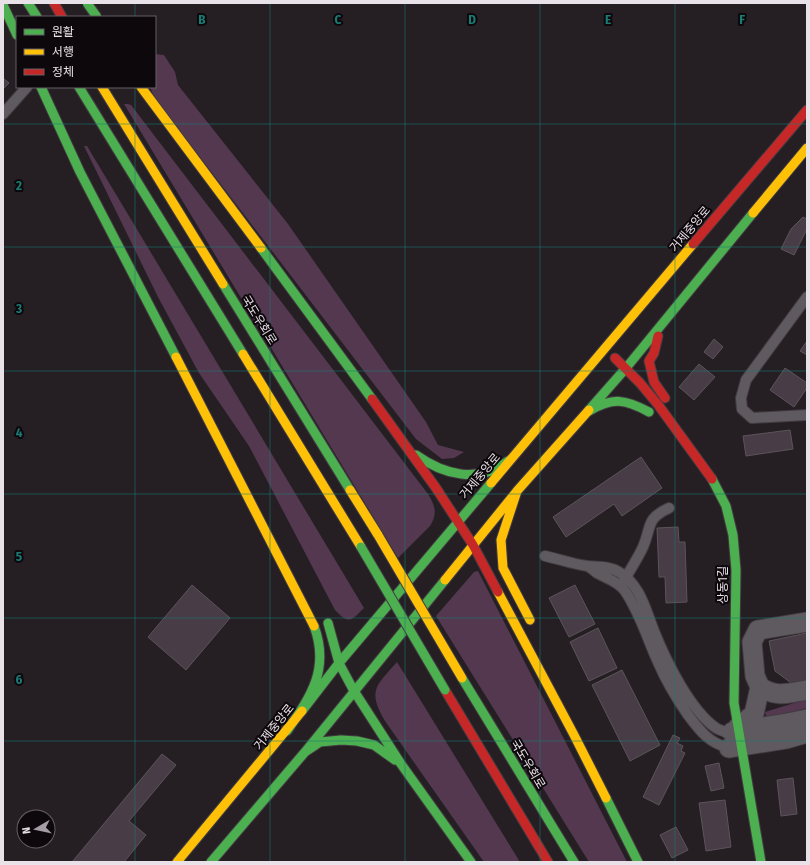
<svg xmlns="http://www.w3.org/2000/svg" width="810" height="865" font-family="'Fira Sans Condensed','Noto Sans KR',sans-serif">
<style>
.green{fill:#53384f}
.building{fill:#483c46;stroke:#5b555a}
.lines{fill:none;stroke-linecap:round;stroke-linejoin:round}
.lane-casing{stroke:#423c41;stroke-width:12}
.street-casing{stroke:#423c41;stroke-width:21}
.fast-casing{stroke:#423c41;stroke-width:11}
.slow-casing{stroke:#423c41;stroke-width:11}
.jam-casing{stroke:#423c41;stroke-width:11}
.lane{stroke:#5f5a5f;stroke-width:10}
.street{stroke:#5f5a5f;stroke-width:19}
.fast{stroke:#4caf50;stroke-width:9}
.slow{stroke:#ffc107;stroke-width:9}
.jam{stroke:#c62828;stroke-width:9}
.fast-bridge-casing{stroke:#423c41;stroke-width:11;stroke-linecap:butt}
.slow-bridge-casing{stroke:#423c41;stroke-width:11;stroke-linecap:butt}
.fast-bridge{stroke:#4caf50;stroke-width:9}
.slow-bridge{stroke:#ffc107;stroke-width:9}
.grid{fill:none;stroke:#1a7b74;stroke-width:1;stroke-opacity:0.55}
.labels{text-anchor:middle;stroke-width:4;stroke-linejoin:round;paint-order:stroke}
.street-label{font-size:12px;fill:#e9e1e8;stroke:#0d080c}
.grid-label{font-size:13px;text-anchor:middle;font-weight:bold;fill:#1a7b74;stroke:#0d080c;stroke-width:4;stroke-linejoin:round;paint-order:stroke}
</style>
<rect width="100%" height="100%" fill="#251f24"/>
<path class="green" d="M155,54l9,1 11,17 3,13 110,139 138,198 12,23 26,7 -10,6 -12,1 -26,-20 -262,-342 -4,-10h5z
M124,104h4l3,1 297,389c7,11 10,20 2,32l-32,32z
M84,146h3l277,462c-13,13 -15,17 -29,2l-86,-164 -50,-73 -41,-76z
M478,571l149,291h-38l-153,-246 38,-44z
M397,662l123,200h-36l-99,-141c-18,-31 -9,-35 12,-59z
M807,699v9l-40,11 -2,-7z"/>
<path class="building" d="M3,78l6,5 -6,6z
M803,217l4,2v10l-13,26 -13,-6 10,-20z
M714,339l9,8 -10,12 -9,-7z
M807,341v14l-7,-4z
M699,364l16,13 -21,23 -15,-13z
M785,368l22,15v5l-13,19 -24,-17z
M790,430l3,19 -47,7 -3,-20z
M641,457l21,31 -40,28 -8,-12 -48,33 -13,-20z
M678,527l1,15h6l2,60 -21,1 -1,-26h-6l-2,-49z
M192,585l38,33 -44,52 -38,-33z
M575,585l20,39 -26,13 -20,-39z
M598,628l19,40 -28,13 -19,-39z
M807,633v49l-13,3 -19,-14 -6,-30z
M622,670l38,75 -30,16 -38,-76z
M673,735l7,3 -3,5 6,3 -2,5 4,2 -26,52 -16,-8z
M162,754l14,11 -47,56 17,14 -22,27h-52z
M719,763l5,25 -13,3 -6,-25z
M793,778l4,36 -16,2 -4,-36z
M725,800l6,47 -25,4 -7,-48z
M676,827l12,23 -16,8 -12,-23z"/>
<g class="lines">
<defs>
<path id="lane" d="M3,114l24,-27
M807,297l-61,83 -5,18 1,11 10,9 55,-3
M545,556c14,3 28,8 42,10 11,1 23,0 32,6 21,12 27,39 35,59 12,30 36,79 62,97 3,2 8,3 11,5
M588,566c3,2 6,5 9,7 9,5 22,9 28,18 15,22 22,47 33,71 8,19 19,37 30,53 12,16 21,28 41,33
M623,583c6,-12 14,-23 20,-36 9,-20 2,-28 26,-39"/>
<path id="street" d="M760,687l-5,-11 -3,-34 6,-12 49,-8
M738,727l16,-13 6,-27c17,11 28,6 47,3
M732,732l50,-8 25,-5
M729,748l57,-9 21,-6"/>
<path id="fast" d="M28,3l9,14
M3,5l14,30
M41,87l39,85 96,185
M79,87l164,267
M261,248l111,151
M223,284l127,206
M589,410l37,-42 127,-155
M589,411c24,-14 36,-12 60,1
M416,455c28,20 63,29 92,6
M712,479l14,27 7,29 3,35 -2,133 27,159
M328,623l11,40 15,28 47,73 70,98
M462,678l112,184
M302,711l37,-48 152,-180
M287,731c24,-35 43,-62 27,-105
M305,752l15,-10 21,-2 16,1 17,4 21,15
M606,798l32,64
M211,862l94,-110 140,-172"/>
<path id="slow" d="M102,87l121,197
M141,87l120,161
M753,213l54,-65
M243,354l118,193
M176,357l138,269
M491,483l202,-239
M350,490l28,45
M517,491l-16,49 2,28 27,52
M445,580l72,-89 72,-81
M498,592l75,141 33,65
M177,862l125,-151"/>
<path id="jam" d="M54,3l8,14
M693,244l114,-134
M658,336l-4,17 -5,8 5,21 11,16
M615,358l25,25 19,23 53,73
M372,399l64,89 37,57 25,47
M445,690l103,172"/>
</defs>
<use href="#lane" class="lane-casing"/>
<use href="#street" class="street-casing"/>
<use href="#fast" class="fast-casing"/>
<use href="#slow" class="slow-casing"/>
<use href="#jam" class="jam-casing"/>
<use href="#lane" class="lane"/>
<use href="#street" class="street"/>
<use href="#fast" class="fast"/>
<use href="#slow" class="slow"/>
<use href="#jam" class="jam"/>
<defs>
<path id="fast-bridge" d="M87,3l10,14
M361,547l84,143"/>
<path id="slow-bridge" d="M378,535l84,143"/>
</defs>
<use href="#fast-bridge" class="fast-bridge-casing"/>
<use href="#slow-bridge" class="slow-bridge-casing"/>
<use href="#fast-bridge" class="fast-bridge"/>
<use href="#slow-bridge" class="slow-bridge"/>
</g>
<path class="grid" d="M135,3v14M270,3v859M405,3v859M540,3v859M675,3v859M135,87v775M3,124h804M3,247h804M3,371h804M3,494h804M3,618h804M3,741h804"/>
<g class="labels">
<g class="street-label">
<text transform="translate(690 229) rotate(-50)" y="4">거제중앙로</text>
<text transform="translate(259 320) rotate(58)" y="4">국도우회로</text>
<text transform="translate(480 476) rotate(-50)" y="4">거제중앙로</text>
<text transform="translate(723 585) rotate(-90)" y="4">상동1길</text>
<text transform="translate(274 727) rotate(-51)" y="4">거제중앙로</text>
<text transform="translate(528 764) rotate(59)" y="4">국도우회로</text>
</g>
</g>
<g class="grid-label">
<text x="202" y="24">B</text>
<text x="338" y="24">C</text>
<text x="472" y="24">D</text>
<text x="608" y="24">E</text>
<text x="742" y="24">F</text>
<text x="19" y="190">2</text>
<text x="19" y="313">3</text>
<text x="19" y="437">4</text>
<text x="19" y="561">5</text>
<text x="19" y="684">6</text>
</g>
<rect width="810" height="865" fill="none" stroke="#e9e1e8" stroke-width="8"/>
<rect x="16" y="16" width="140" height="72" fill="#0d080c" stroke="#655f64"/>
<rect x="24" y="29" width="20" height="6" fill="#4caf50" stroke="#655f64"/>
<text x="52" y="36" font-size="12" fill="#e9e1e8">원활</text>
<rect x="24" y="49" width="20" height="6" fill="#ffc107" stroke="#655f64"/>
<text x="52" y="56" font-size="12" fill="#e9e1e8">서행</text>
<rect x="24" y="69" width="20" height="6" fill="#c62828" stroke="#655f64"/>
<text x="52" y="76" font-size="12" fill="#e9e1e8">정체</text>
<g transform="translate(36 829) rotate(261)"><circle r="19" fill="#0d080c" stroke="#655f64"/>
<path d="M0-3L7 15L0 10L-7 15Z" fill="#a49da3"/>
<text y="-6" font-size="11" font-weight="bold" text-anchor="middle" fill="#e9e1e8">N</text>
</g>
</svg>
